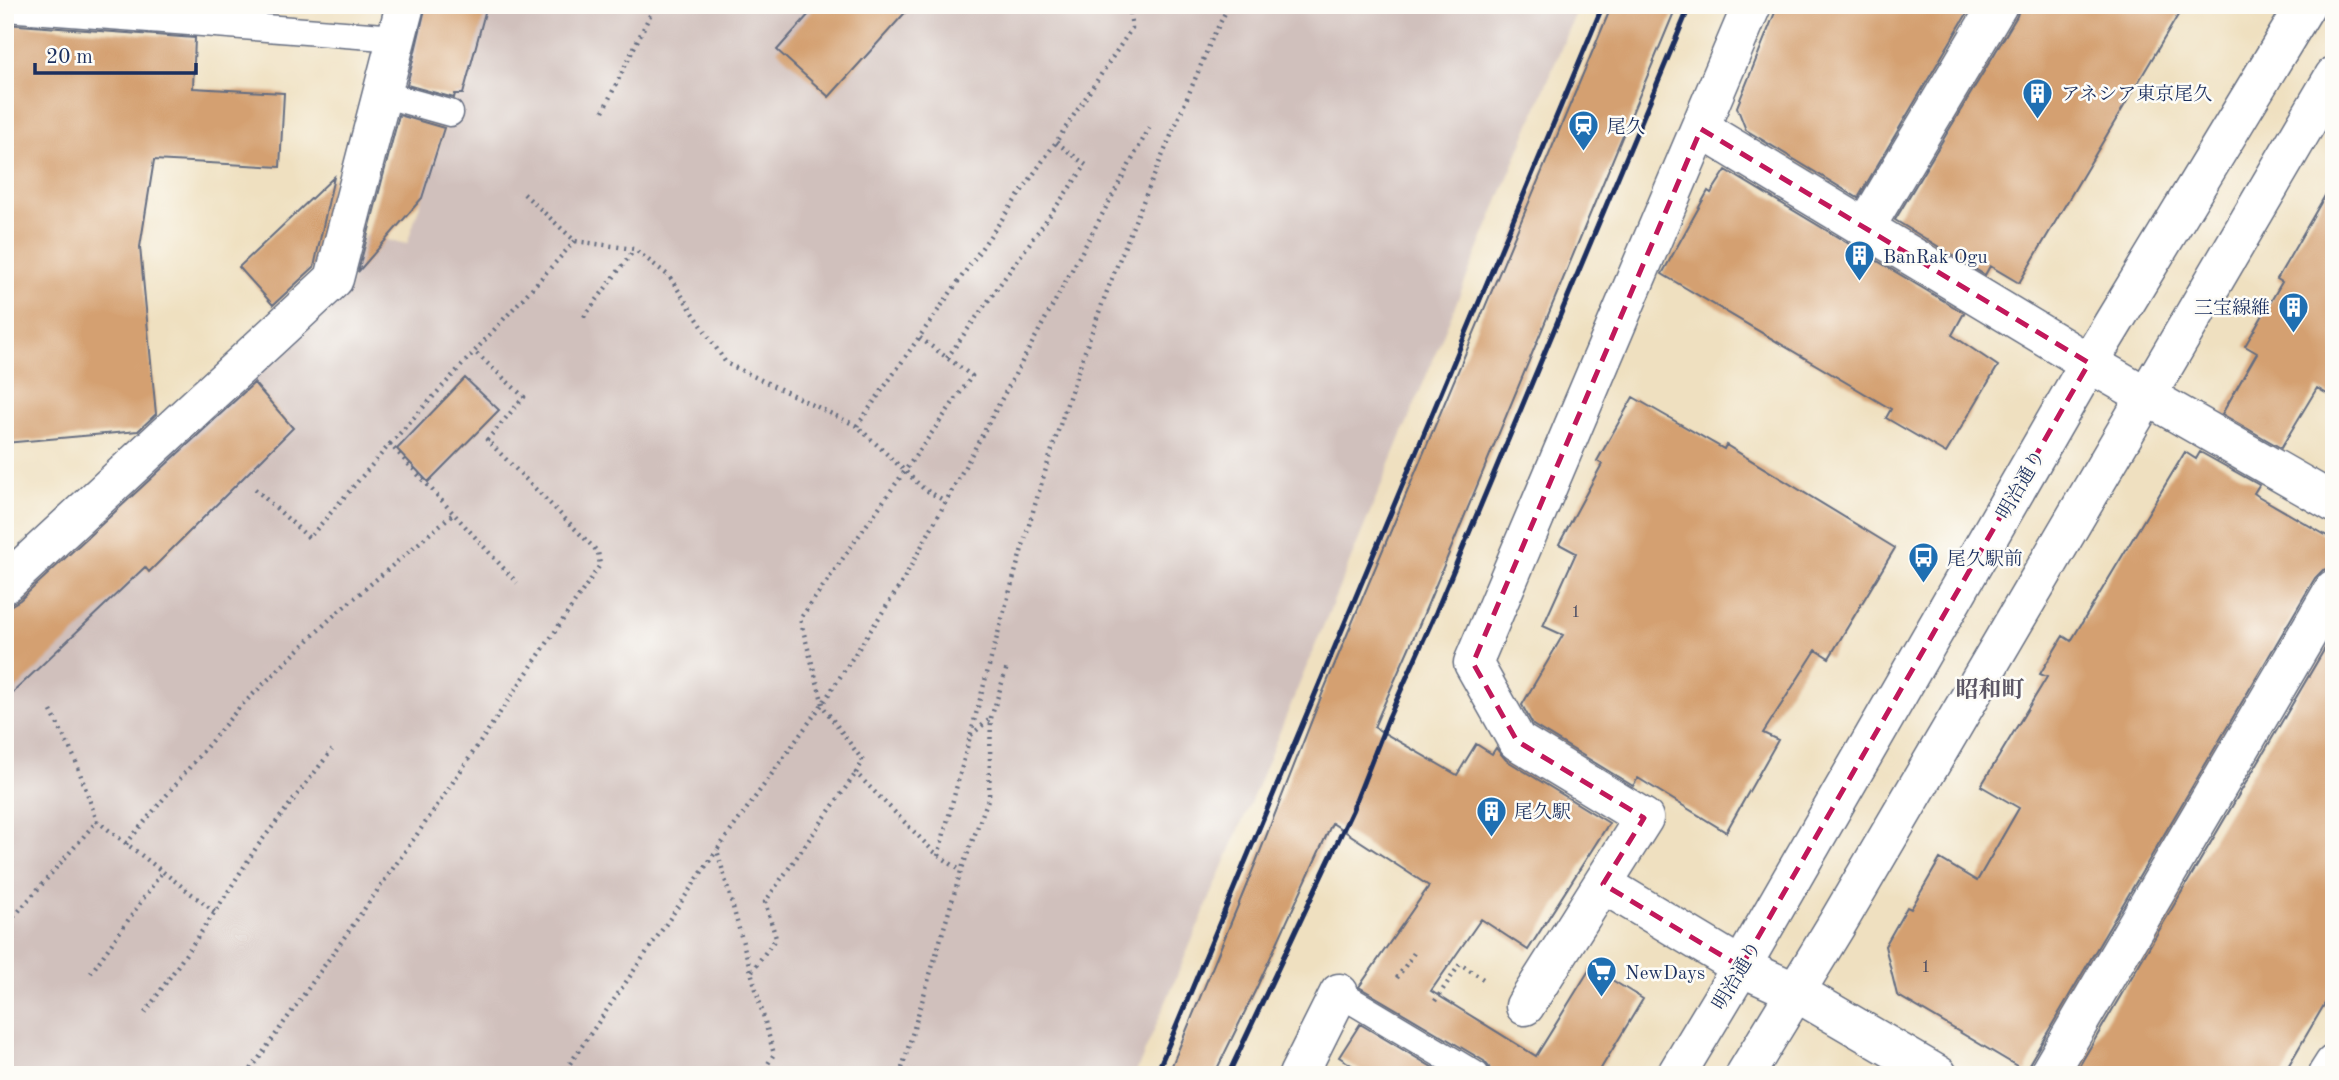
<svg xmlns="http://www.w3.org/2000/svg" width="2339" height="1080" font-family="'Old Standard TT','Noto Serif JP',serif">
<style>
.industrial{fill:#d0c0bc}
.building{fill:#d4a071}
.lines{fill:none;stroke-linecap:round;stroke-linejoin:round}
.lane-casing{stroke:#656d80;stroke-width:29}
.street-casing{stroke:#656d80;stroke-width:41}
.secondary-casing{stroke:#656d80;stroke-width:41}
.primary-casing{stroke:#656d80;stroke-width:41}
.path{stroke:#656d80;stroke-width:4.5;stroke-dasharray:2 5;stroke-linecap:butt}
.lane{stroke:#fff;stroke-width:26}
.street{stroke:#fff;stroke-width:38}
.secondary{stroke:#fff;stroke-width:38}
.primary{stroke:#fff;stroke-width:38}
.rail{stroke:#1b2f5e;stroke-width:5}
.marked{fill:none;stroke:#c2185b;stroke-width:5;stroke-dasharray:14 9;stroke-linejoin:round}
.labels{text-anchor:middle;stroke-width:5;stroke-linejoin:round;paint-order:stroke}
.number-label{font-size:16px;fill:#494b63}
.poi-label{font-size:19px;fill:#1b2f5e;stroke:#fdfcf7;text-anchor:start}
.street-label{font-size:19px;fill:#1b2f5e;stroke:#fdfcf7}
.quarter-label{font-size:23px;font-weight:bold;fill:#5c5765;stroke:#fdfcf7}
</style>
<rect width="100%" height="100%" fill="#fdfcf7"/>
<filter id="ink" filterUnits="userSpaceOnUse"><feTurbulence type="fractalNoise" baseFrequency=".0143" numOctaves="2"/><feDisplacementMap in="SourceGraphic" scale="14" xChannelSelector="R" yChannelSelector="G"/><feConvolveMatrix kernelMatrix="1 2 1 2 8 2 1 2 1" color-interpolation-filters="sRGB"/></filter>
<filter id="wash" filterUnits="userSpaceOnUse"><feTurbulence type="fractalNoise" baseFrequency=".00686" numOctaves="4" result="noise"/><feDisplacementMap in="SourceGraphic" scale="28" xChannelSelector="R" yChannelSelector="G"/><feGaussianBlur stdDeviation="1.57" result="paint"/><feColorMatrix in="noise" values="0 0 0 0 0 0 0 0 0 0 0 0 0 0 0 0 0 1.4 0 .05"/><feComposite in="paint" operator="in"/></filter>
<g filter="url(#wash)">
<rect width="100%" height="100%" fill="#efe0c0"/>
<path class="industrial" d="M423,5h1156l-322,782 -122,288h-1130v-466l247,-238 97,-81 15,-55 43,9 49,-150 -54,-10z"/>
<g id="blocks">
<path class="building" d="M426,5h61l-24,89h-8l-1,4 -47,-13z
M817,5h95l-83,92 -52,-47z
M1612,5h65l-257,618 -46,104 83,48 19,-31 16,10 4,-6 10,12 103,63 -81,127 -47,-31 -50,72 105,65 55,-89 52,32 -46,76h-105l-3,-8 -5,-6 -125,-74 70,-101 -97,-63 -76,166 -42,86h-46l88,-213 67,-170z
M1778,5h194l-114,193 -112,-68 -9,-23z
M2020,5h164l-165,278 -29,-17 -5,9 -90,-55 122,-204z
M5,24l190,14 -2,50 91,5 -4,74 -126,-7 -14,87 16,167 -18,17 -133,12z
M399,115l45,13 -22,70 -64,74z
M1726,170l238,143 -12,22 46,31 -52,87 -60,-35 5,-9 -229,-135 46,-83 3,2z
M334,177l-20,90 -41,38 -34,-38z
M2334,180v218l-17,-10 -36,60 -59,-34 35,-61 -12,-7 37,-64 -5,-3z
M465,378l34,32 -71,72 -31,-33z
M254,383l39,45 -144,144 -4,-5 -140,133v-91l15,-9z
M1633,397l91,52 2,-4 169,103 -66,110 -13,-8 -53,83 15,7 -52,92 -88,-54 -5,8 -100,-61 -11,-20 41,-70 -20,-9 33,-73 -17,-9 43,-80 -5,-3z
M2185,452l11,7 4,-7 59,33 -5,8 4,3 76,44v27l-11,3 -8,8 -286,486 -2,8 -130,-77 -12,-49 22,-39 4,2 29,-50 37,22 42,-73 -38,-22 66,-109 -7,-3 23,-38 8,5z
M2334,633v355l-51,87h-209z
M1360,1024l85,51h-78l-28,-18z"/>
</g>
</g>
<g filter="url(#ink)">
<use href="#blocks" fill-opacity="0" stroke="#656d80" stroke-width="2"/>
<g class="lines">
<defs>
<path id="lane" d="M5,8l392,30
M382,94l68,19
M1339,993l137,82"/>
<path id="street" d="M1701,129l388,234 245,140
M1865,228l133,-223
M5,584l329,-305 71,-274
M1603,884l138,83
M1525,1006l119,-188 -127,-77 -44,-78 279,-658
M1298,1075l41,-82
M2048,1075l286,-486"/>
<path id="secondary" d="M1741,967l55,25 142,83
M2327,1075l7,-11"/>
<path id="primary" d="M1676,1075l65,-108 348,-604 217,-358
M1745,1075l92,-151 497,-848"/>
</defs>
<use href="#lane" class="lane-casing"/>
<use href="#street" class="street-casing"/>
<use href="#secondary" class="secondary-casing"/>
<use href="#primary" class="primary-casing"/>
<path class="path" d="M603,111l52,-106
M524,194l51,47 59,8 35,27 57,87 131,63 67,63 21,12
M584,317l50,-67
M920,338l52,38 -172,243 24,89 39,53 -7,12 77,78 28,20
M947,358l139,-193 -30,-23
M857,426l199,-284 76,-114 -3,-23
M390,444l185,-203
M255,489l54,49 81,-94 127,139
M51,711l24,48 22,62 118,91
M971,735l20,-17
M126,844l112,-135 93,-91 123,-105
M938,856c48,-178 93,-357 156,-530 35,-96 78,-191 117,-285l18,-36
M5,927l92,-106
M752,971l24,-33 -11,-36 91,-129
M91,973l71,-101
M1397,978l19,-28
M1435,1001l25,-37 26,17
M145,1013l70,-101 41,-64 76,-98
M247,1075l183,-259 170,-251 -2,-13 -111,-112 37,-43 -50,-46
M562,1075l155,-225
M761,1075l13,-21 -57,-204 106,-147 78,-119 251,-461
M900,1075l61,-204 28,-74 2,-79 16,-51"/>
<use href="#lane" class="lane"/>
<use href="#street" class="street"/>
<use href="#secondary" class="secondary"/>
<use href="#primary" class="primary"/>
<path class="rail" d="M1156,1075l447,-1070
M1228,1075l124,-264 37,-94 47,-105 254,-607"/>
</g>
</g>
<path class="marked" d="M1701,129l388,234 -348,604 -138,-83 41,-66 -127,-77 -44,-78z"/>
<defs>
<symbol id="building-pin" viewBox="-11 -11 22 30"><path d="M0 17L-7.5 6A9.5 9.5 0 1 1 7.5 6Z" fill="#1f6fb2" stroke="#fdfcf7"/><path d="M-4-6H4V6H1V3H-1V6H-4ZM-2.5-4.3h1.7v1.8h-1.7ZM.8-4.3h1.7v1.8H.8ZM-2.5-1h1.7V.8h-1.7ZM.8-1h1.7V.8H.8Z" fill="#fff"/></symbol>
<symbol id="station-pin" viewBox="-11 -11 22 30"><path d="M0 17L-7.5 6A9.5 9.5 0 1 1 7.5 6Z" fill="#1f6fb2" stroke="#fdfcf7"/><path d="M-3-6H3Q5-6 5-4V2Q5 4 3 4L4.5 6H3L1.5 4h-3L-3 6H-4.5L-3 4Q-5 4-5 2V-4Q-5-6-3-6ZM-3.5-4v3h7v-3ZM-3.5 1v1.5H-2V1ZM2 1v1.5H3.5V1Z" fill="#fff"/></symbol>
<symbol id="bus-pin" viewBox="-11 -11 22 30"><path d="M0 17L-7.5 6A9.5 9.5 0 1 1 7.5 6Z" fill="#1f6fb2" stroke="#fdfcf7"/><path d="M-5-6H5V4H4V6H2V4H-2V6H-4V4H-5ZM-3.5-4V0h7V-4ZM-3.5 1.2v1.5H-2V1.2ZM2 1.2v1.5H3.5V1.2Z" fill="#fff"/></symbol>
<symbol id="supermarket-pin" viewBox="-11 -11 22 30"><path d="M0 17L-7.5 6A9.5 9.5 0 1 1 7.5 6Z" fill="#1f6fb2" stroke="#fdfcf7"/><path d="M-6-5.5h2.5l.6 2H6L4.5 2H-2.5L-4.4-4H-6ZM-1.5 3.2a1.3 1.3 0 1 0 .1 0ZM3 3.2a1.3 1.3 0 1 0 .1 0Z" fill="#fff"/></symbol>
</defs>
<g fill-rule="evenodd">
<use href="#building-pin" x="2020" y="76" width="35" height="47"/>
<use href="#station-pin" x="1566" y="108" width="35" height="47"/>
<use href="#building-pin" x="1842" y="238" width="35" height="47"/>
<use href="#building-pin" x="2276" y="290" width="35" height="47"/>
<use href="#bus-pin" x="1906" y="540" width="35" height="47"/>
<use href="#building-pin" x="1474" y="794" width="35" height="47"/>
<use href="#supermarket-pin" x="1584" y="954" width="35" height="47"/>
</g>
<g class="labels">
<g class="number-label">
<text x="1576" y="617">1</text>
<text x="1926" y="972">1</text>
</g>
<g class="poi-label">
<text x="2061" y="100">アネシア東京尾久</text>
<text x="1607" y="133">尾久</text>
<text x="1883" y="263">BanRak Ogu</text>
<text x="2270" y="314" text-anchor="end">三宝線維</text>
<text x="1947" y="565">尾久駅前</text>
<text x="1514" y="818">尾久駅</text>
<text x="1625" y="979">NewDays</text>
</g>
<g class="street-label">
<text transform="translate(2020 484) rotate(-60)" y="7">明治通り</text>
<text transform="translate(1736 975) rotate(-59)" y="7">明治通り</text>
</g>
<g class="quarter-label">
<text x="1990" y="697">昭和町</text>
</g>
</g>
<rect width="2339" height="1080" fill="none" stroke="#fdfcf7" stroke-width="28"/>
<path d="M35 63v10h161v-10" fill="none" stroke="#1b2f5e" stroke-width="3.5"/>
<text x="46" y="63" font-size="21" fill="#1b2f5e" stroke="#fdfcf7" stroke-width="5" paint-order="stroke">20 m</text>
</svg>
